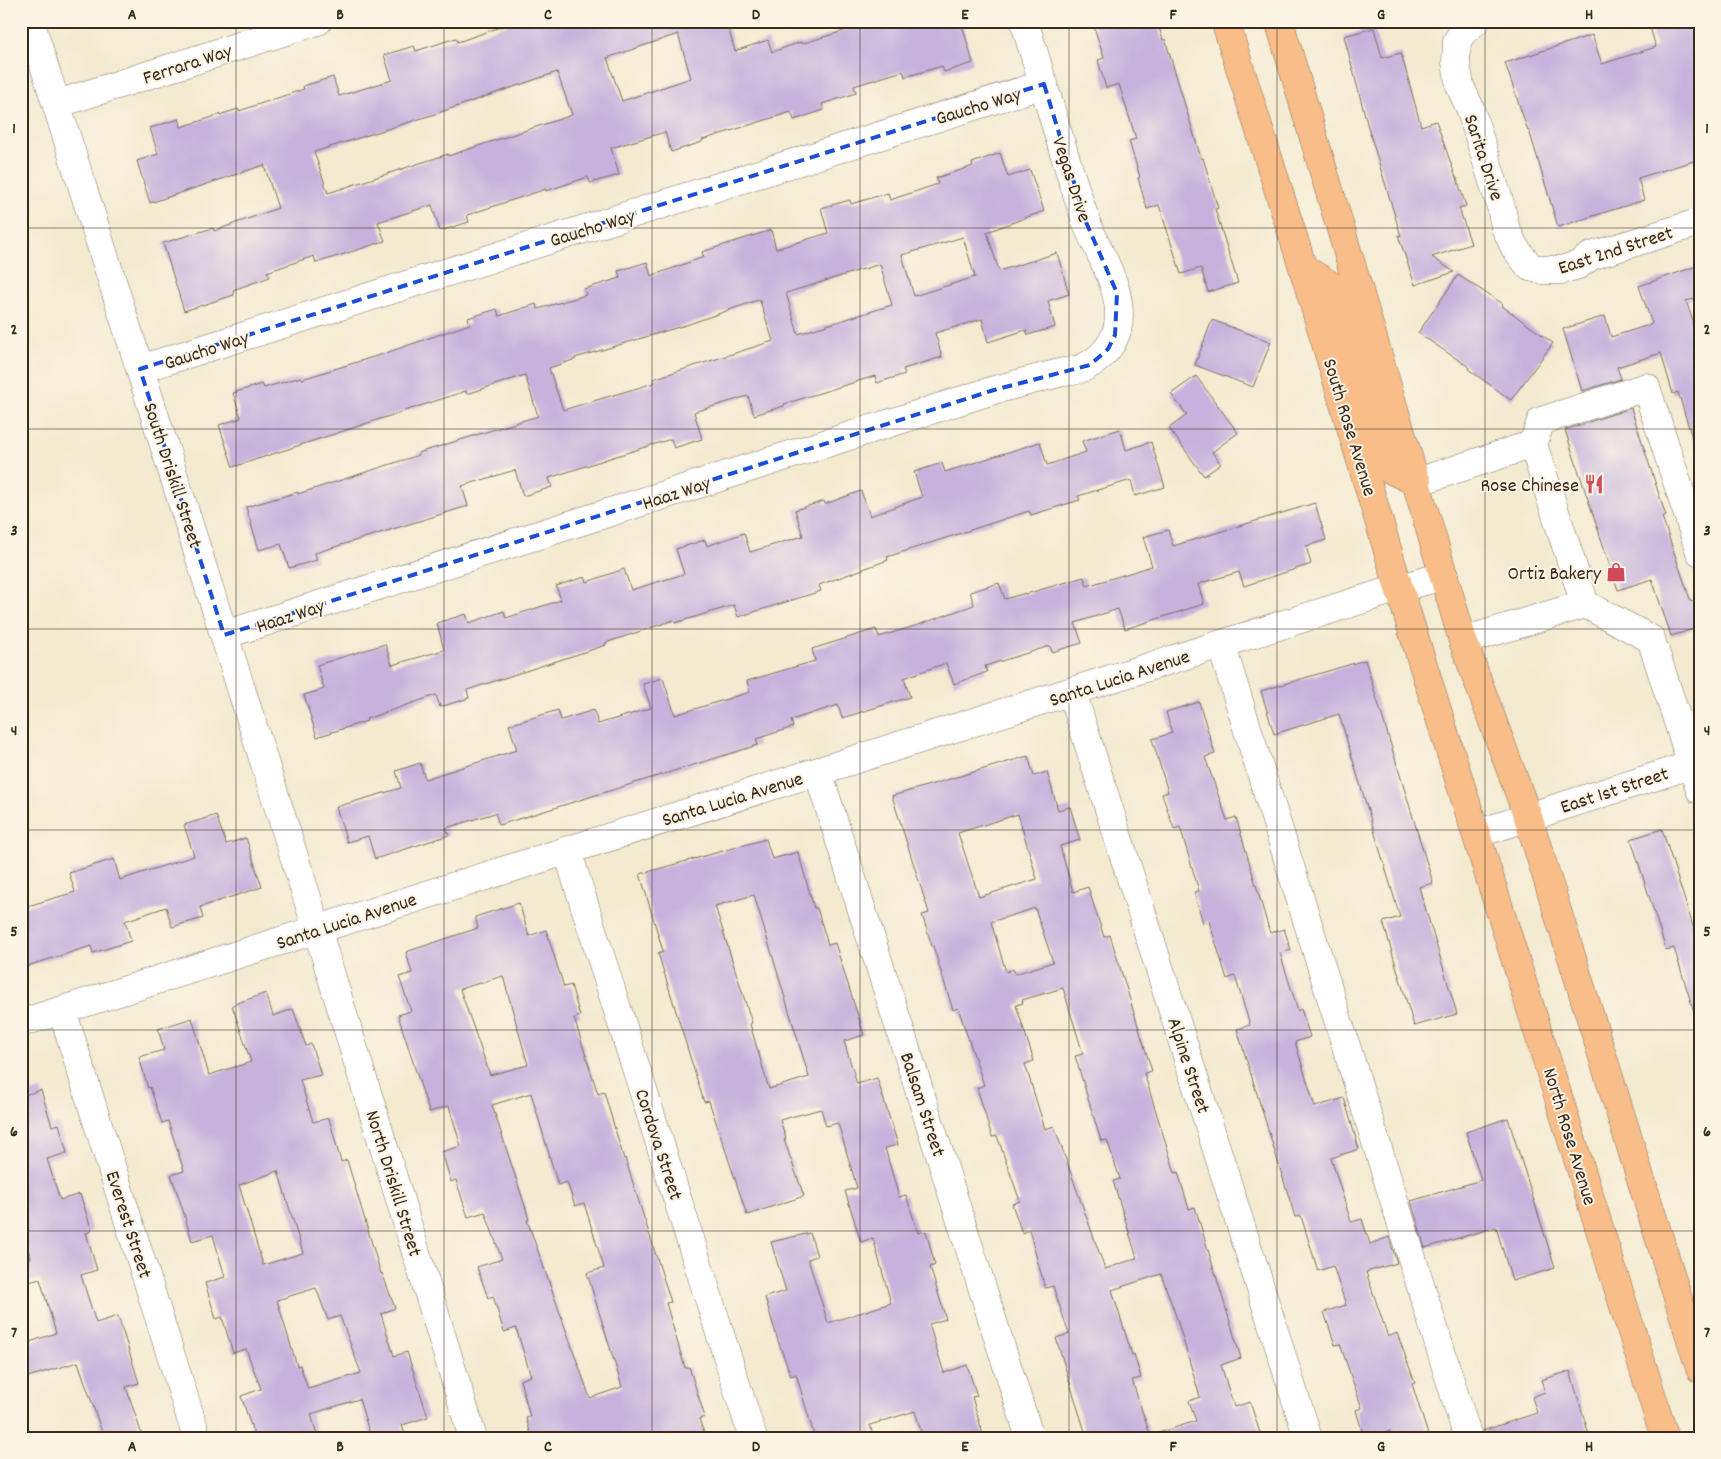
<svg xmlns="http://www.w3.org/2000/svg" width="1721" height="1459" font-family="Dekko,sans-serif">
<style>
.building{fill:#c5b3dd;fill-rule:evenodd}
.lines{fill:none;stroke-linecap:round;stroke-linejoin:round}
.minor-casing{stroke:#7b6d5c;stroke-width:29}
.major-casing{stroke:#7b6d5c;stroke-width:29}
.minor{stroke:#fff;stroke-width:28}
.major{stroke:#f8bd89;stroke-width:28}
.marked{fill:none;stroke:#1d4ed8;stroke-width:4;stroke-dasharray:10 6;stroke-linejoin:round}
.grid{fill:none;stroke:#3b2a1e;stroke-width:1;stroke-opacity:0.55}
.labels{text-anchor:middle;stroke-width:4;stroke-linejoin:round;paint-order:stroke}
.street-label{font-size:20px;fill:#3b2a1e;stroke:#fcf5e5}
.poi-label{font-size:20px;fill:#3b2a1e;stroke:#fcf5e5;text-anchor:end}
.neatline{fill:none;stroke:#3b2a1e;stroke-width:2}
.grid-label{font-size:16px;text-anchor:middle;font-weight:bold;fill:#3b2a1e}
</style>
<rect width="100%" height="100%" fill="#fcf5e5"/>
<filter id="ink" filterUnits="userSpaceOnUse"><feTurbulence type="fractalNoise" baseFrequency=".02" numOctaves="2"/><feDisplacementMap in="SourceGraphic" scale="10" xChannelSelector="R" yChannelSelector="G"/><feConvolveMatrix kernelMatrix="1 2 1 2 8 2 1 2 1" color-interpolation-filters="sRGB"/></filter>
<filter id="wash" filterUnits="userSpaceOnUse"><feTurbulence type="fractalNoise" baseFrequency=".0096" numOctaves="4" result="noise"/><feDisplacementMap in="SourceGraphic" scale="20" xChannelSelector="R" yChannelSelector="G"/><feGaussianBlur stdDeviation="1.12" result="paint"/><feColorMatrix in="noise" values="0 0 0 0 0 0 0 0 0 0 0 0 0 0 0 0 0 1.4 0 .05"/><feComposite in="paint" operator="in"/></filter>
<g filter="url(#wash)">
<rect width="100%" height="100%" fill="#f3ead0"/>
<g id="blocks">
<path class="building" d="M517,21h209l9,30 33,-11 4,12 29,-10v2l75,-23h85l12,42 -29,9 -2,-6 -37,11 -2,-6 -49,15 2,7 -34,11 2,6 -30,10 -3,-8 -89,28v2l-31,10 -6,-20 -54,16 8,27 -29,8 -2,-6 -42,14v-2l-79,26 2,7 -29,9 -8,-26 -54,17 7,19 -69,22 -2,-7 -47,16 3,5 -37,13 1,5 -50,16 -21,-68 50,-15 1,3 64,-23 -14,-43 -114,38 -13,-42 21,-7 -8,-26 29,-9 2,8 57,-18 1,2 65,-22 -1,-3 30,-9 6,19 53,-16 -8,-25 30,-9 2,5 40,-13 2,4zM678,34l13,44 -69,23 -15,-43zM557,72l15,43 -124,41v-2l-120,39 -14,-41 121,-38z
M1092,21h65l6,19 2,-1 36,119h2l15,50 -3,1 23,74 -30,9 -7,-24 -20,6 -22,-69 -12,4 -9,-31 2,-1 -11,-36 7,-2 -17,-55 -13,4 -8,-28 6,-2z
M1648,21h52v138l-62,19 6,22 -86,27 -29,-97 -1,1 -23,-68 87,-28 10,29 54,-17z
M1374,28l8,30 19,-5 20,73 15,-5 20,57h1l9,28 -7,2 12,36 -39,13 22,15 -39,13 -17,-50 3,1 -33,-109 -24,-91z
M1000,153l8,24 22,-7 14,41 -57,21 12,39 58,-18 12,41 -21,7 7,26 -27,8 -2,-5 -38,12 -6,-23 -47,14 7,24 -39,12 2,5 -28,9 -2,-7 -91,28v2l-30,9 -6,-19 -54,16 8,27 -28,9 -3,-9 -61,19 -61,20 3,9 -29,9 -8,-26 -53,16 6,20 -153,47 2,7 -28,8 -8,-24 -22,6 -13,-43 52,-15v2l121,-39 -1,-2 120,-37 -13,-41 -58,19 -1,-3 -233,76 -14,-42 22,-7 -8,-25 29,-9 2,4 37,-11 1,2 81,-25 87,-30 -2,-6 29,-9 2,7 37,-12 2,5 48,-14 -2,-6 36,-11 -2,-7 29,-9 4,14 53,-19 -2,-5 69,-22 5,19 52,-16 -7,-25 29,-8 1,4 37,-11 2,7 48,-16 -2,-6 37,-12 -1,-3zM963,237l12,40 -61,19 -12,-41zM880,264l12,41 -94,29 -12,-41zM758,300l2,1 13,40 -120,38 1,4 -91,27 -14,-42 27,-9 -1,-1 114,-34z
M1700,265v32l-14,4 7,20 -1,1 8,27v97l-5,1 -17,-55 -5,2 -12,-41 -44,14 4,12 -39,12 -19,-62 42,-13 6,21 41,-13 -13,-38z
M1458,275l45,29 -1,2 51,37 -42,57 -43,-31 1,-2 -51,-34z
M1212,320l59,22 -18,45 -58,-22z
M1196,376l42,57 -26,19 9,12 -17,12 -35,-48 18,-13 -16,-21z
M1631,408l35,108 -4,1 29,85 9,-3v28l-29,9 -19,-57 -34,11 -53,-160z
M1120,429l6,21 25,-8 14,45 -30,9 -4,-16 -53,16 2,4 -49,15 -2,-4 -142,46 1,3 -69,25 2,6 -83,26 -4,-12 -59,18 -1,-3 -69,23 1,2 -139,45 2,8 -29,9 -4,-12 -70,24 1,2 -50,16 -13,-42 20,-6 -7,-24 68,-21 7,21 52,-15 -7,-27 29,-9 3,9 35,-12 2,7 55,-18 -5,-14 29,-9 2,5 37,-13 7,21 53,-16 -8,-25 29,-9 2,6 37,-13 6,19 53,-16 -8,-26 29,-9 1,3 36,-13 9,25 52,-19 -8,-25 28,-9 3,9 95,-30 7,23 39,-13 -4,-11z
M1315,503l11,37 -20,6 5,18 -67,22 -5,-14 -41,12 6,20 -79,25 -7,-20 -43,14 7,20 -30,9 -2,-6 -65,20 2,6 -33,12 -8,-21 -42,15 6,19 -68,21 -4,-13 -47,15 2,7 -37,12 2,6 -259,80 -4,-12 -49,15 3,7 -74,24 -7,-23 -21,6 -11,-35 65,-19 -5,-17 24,-8 5,16 92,-29 -8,-25 49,-15 3,10 33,-10 4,14 53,-16 -8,-24 20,-6 12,37 75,-23 -3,-11 68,-20 -3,-12 64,-20 3,8 39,-12 56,-20 -4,-13 29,-9 6,16 21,-6v1l58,-17 3,9 65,-20 -9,-29 25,-7 5,16z
M1365,660l68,223 -14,4 38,127 -43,12 -31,-104 17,-5 -61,-203 -65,20 -13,-43z
M1199,702l16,52 -10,3 22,63 9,-3 34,116 14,-4 7,21 -11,3 18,58 3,-2 9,28 -15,5 20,65 29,-9 15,51 -28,9 20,64 11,-3 8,25 19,-7 8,26 -31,9 22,65 9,-4 18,50 -3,1 17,54h-37l-2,-7 -20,7h-6l-8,-28 6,-2 -22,-64 -5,1 -11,-33 22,-7 -13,-39 -15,5 -17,-55 -6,1 -58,-188 13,-4 -15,-49 -8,3 -18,-58 -6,2 -9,-31 5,-1 -19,-64 -6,2 -12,-35 6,-2 -16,-53 20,-6 -6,-21z
M1028,756l6,20 13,-4 11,38 12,-3 10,33 -20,6 13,46 15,-5 16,50 6,-2 42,136 -8,2 31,100 3,-1 11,37 6,-2 46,151 -20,7 13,42 16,-5 10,31 -17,5h-85v-5l38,-12 -7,-20 11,-4 -23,-78 -16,-45 -49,16 20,65 2,-1 7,24 -9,2 19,58h-64l-31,-100 13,-4 -16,-48 -8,2 -16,-58 -7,3 -10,-29 8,-3 -23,-65 -5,1 -15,-49 7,-3 -26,-77 -5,2 -20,-64h-1l-10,-31 7,-2 -37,-117zM1018,814l19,65 -58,18 -21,-64zM1035,908l18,54 -38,12 -2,-5 -7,3 -15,-50zM1063,988l20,66 -8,2 26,85 6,-1 13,39 -7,2 24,77 -32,11 -51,-143 -9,3 -20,-65 9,-3 -18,-56 7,-2 -1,-3z
M216,815l10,29 20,-6 16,49 -62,20 3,11 -31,9 -6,-20 -41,14 6,20 -38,12 -2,-7 -70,22v-60l54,-16 -6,-19 45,-14 6,21 74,-24 -10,-31z
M1662,829l38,119v66l-5,1 -21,-67 -8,2 -35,-111z
M766,839l6,20 26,-7 16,56h3l11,37 7,-2 29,92 -20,6 13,43 20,-6 21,67 -13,3 14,49 7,-2 12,38 8,-2 9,34 -5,2 16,52 -17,5 15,49 23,-8 10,31 -5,1 12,41h-61l-8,-27 -45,14 4,13h-59l-19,-64 -5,2 -13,-35 -13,-44 21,-6 -15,-49 39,-9 7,23 -9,3 20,64 63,-20 -18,-65 -12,4 -16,-51 12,-3 -19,-65 -12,3 -5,-17 -41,11 6,19 -2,1 20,56 -57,19 -38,-114 -5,1 -46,-149 5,-2 -23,-77zM754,895l55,182 -40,12 -19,-65 2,-1 -37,-117z
M519,903l10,33 17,-6 18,57 7,-2 9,31 -6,2 24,76 6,-2 20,67 1,-1 46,144 -5,1 19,65 4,-1 16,50 -6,2 7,19h-174l-6,-20 4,-1 -10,-37 11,-4 -15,-48 -12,4 -11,-36 -5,2 -11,-31 25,-8 -17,-47 -17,5 -12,-37 -5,2 -9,-30 19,-6 -12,-40 -20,6 -31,-97 13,-4 -12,-34 13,-4 -6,-21 72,-24 -3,-11zM503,976l25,89 -38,10 -30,-86zM531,1093l27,92 9,-3 8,24 9,-3 20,65 -17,5 35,114 -32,11 -63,-178h2l-3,-11 -34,-104z
M266,993l7,23 20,-7 13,37 5,-2 10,31 -21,5 13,42 16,-4 12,44 6,-2 34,114 1,-1 13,35 -14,6 13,42 13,-4 21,65 -26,8 4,13h-35l-12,-39 -48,15 7,24h-63l-14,-42 20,-7 -15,-40 -13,4 -11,-36 -6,2 -11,-36 20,-6 -12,-42 -21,6 -11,-37 -10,-29 13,-4 -16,-50 -6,2 -12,-36 -2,1 -9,-31 25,-7 -6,-21 34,-11 17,57 42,-13 -19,-57zM278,1171l25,82 -40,12 -24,-80zM316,1288l12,32 12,-4 21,57 -53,16 -8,-24 -3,1 -20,-66z
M41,1090l11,36 7,-2 8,29 -20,6 13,41 20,-6 12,37 -6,2 11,37 -16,5 15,48 22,-7 21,67 -13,4 17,51h-39l-26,-76 -57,17v-34l35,-12 -16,-54 -11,3 -6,-22 8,-2 -10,-31v-131z
M1508,1118l47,150 -43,13 -16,-54 -71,21 -14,-47 70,-21 -15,-48z
M1570,1371l20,67h-107l-1,-7 55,-18 -5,-16 13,-5 -4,-12z"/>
</g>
</g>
<g filter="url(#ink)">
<use href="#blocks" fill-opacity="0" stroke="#7b6d5c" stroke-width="1"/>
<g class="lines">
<defs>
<path id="minor" d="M30,21l287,908 156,509
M1476,21l-13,11 -6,9 -1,22 4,23 10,22 31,99 4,20 10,21 15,19 13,3h18l17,-5 13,-9 109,-34
M57,104l261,-83
M140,369l904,-285
M1417,482l116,-38
M1700,552l-54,-165 -105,34 -8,23 52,160 66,35 49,151
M224,635l770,-245 69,-18c29,-1 55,-25 56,-55 1,-35 -22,-65 -33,-96 -23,-66 -41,-134 -62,-200
M1463,641l122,-37
M1221,644l247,794
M1072,692l236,746
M818,772l212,666
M1476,834l224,-72
M567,850l186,588
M62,1010l135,428
M21,1023l1200,-379 178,-56 45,-12"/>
<path id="major" d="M1225,21l78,247 96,320 266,850
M1279,21l184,620 65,176 172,552
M1303,268l29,18 55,182 30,14"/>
</defs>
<use href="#minor" class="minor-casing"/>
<use href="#major" class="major-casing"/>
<use href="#minor" class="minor"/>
<use href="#major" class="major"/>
</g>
</g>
<path class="marked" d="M1044,84l42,138 31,71 -2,42 -7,14 -18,16 -96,25 -770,245 -84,-266z"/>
<path class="grid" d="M236,21v1417M444,21v1417M652,21v1417M860,21v1417M1069,21v1417M1277,21v1417M1485,21v1417M21,228h1679M21,429h1679M21,629h1679M21,830h1679M21,1030h1679M21,1231h1679"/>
<defs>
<symbol id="restaurant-bare" viewBox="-9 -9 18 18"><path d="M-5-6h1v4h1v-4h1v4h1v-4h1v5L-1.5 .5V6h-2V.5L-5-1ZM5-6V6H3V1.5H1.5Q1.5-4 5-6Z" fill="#d1495b" stroke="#fcf5e5" stroke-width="2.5" paint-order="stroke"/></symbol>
<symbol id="shop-bare" viewBox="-9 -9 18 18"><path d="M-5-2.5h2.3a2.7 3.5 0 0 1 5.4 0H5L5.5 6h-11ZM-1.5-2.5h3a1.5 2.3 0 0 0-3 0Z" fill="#d1495b" stroke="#fcf5e5" stroke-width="2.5" paint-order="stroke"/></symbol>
</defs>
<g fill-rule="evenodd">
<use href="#restaurant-bare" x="1580" y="470" width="28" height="28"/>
<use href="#shop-bare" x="1602" y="558" width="28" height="28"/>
</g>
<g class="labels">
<g class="street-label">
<text transform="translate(187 63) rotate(-18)" y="7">Ferrara Way</text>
<text transform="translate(978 105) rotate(-17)" y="7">Gaucho Way</text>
<text transform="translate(1485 157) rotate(72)" y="7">Sarita Drive</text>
<text transform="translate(1073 179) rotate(72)" y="7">Vegas Drive</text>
<text transform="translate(592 227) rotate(-17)" y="7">Gaucho Way</text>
<text transform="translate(1615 249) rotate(-18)" y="7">East 2nd Street</text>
<text transform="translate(206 349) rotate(-18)" y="7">Gaucho Way</text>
<text transform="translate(1351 427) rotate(73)" y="7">South Rose Avenue</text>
<text transform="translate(174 475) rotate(72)" y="7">South Driskill Street</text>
<text transform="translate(676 492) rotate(-18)" y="7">Haaz Way</text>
<text transform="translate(290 615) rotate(-18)" y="7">Haaz Way</text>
<text transform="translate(1119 677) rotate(-18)" y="7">Santa Lucia Avenue</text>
<text transform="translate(1614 789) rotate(-18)" y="7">East 1st Street</text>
<text transform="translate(732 798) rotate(-17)" y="7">Santa Lucia Avenue</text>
<text transform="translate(346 920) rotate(-18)" y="7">Santa Lucia Avenue</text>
<text transform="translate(1190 1065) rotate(72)" y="7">Alpine Street</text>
<text transform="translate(924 1104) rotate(72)" y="7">Balsam Street</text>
<text transform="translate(1571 1136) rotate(73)" y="7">North Rose Avenue</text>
<text transform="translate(660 1144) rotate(72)" y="7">Cordova Street</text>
<text transform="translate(395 1183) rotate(73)" y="7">North Driskill Street</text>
<text transform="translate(130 1224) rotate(72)" y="7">Everest Street</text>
</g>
<g class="poi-label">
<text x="1579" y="491">Rose Chinese</text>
<text x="1601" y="579">Ortiz Bakery</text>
</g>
</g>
<rect width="1721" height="1459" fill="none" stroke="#fcf5e5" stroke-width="55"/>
<rect x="28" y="28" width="1666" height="1404" class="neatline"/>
<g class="grid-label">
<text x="132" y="19">A</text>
<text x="340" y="19">B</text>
<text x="548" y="19">C</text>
<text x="756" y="19">D</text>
<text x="965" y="19">E</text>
<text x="1173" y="19">F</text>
<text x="1381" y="19">G</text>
<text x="1589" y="19">H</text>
<text x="14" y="133">1</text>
<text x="1707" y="133">1</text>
<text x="14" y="334">2</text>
<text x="1707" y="334">2</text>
<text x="14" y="535">3</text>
<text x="1707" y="535">3</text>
<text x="14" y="735">4</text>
<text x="1707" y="735">4</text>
<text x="14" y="936">5</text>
<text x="1707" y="936">5</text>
<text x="14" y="1136">6</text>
<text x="1707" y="1136">6</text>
<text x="14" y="1337">7</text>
<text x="1707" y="1337">7</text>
<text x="132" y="1451">A</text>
<text x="340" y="1451">B</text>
<text x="548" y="1451">C</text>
<text x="756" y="1451">D</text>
<text x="965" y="1451">E</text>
<text x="1173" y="1451">F</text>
<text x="1381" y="1451">G</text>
<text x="1589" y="1451">H</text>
</g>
</svg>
